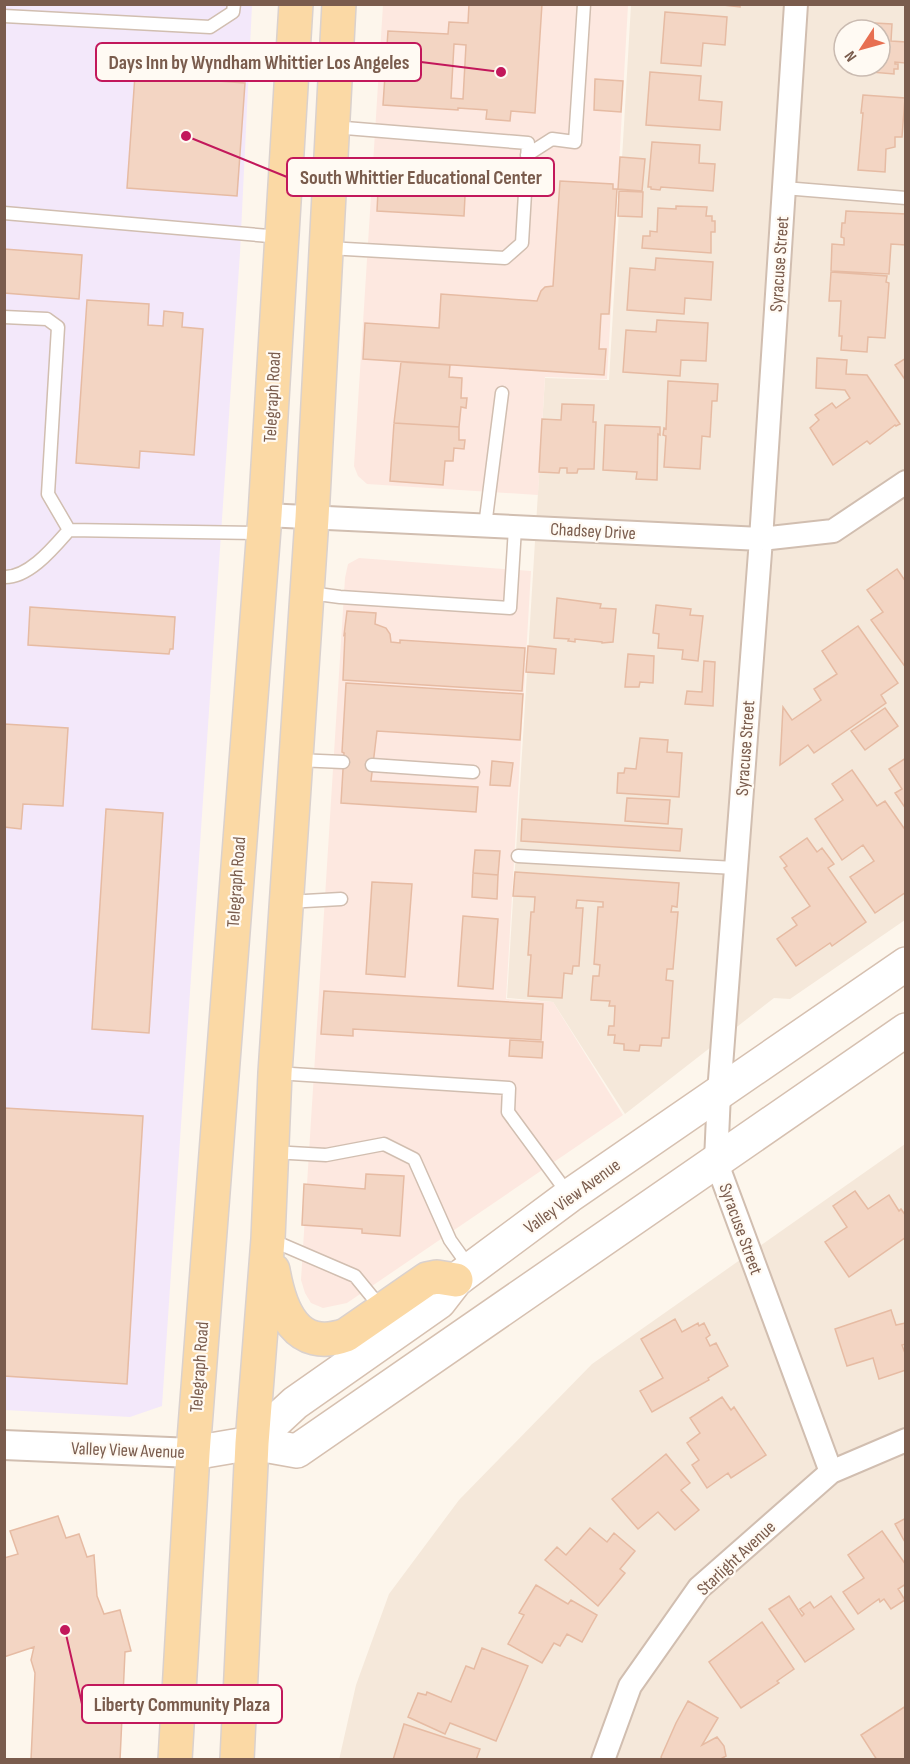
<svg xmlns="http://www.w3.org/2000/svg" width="910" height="1764" font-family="'Sofia Sans Condensed',sans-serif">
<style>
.residential{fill:#f5e8da;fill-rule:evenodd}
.commercial{fill:#fde8e0}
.education{fill:#f3e8fa}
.building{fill:#f3d5c3;stroke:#e6bba3;stroke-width:1.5;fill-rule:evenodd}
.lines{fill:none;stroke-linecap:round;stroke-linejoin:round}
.service-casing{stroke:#d1beb0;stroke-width:15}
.minor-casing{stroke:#d1beb0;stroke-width:26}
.tertiary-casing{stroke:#d1beb0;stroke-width:32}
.secondary-casing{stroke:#d6c0b0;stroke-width:36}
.primary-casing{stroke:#dad1cd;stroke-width:36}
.service{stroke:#fff;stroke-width:12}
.minor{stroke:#fff;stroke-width:22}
.tertiary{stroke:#fff;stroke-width:28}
.secondary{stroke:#fff;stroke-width:33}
.primary{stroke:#fbd9a5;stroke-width:33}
.labels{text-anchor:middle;stroke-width:4.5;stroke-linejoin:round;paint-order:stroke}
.street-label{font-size:18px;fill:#7a5c4d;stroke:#fffaf3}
.leader{fill:none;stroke:#c2185b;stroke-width:2}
.callout-dot{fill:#c2185b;stroke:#fffaf3;stroke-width:2}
.callout{fill:#fffaf3;stroke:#c2185b;stroke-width:2}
.callout-label{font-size:20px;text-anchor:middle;font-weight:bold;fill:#7a5c4d}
</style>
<rect width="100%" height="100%" fill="#fdf6ec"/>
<path class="residential" d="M631,5h274v915l-115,79 -16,-1 -149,116 -72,-112 -46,-4 38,-620 64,2zM844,30h36v36h-36z
M905,1144v615l-566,1 17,-75 33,-91 70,-94 133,-136z"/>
<path class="commercial" d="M383,5h245l-21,374 -62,-2 -7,118 -171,-11 -9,-8 -4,-10z
M359,558l172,13 -25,428 47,3 70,113 -276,188 -24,5 -12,-5 -6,-10 -4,-13 44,-702 3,-14z"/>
<path class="education" d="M4,5h248l-12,248 -78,1153 -32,11 -125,-7z"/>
<path class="building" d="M469,4h73l-7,109 -24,-2 -1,10 -24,-2 1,-9 -29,-2v2l-75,-5 5,-74 60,3 1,-12 19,1zM454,44l12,1 -3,54 -12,-1z
M714,4h26v3z
M665,12l62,5 -2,28 -22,-2 -2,23 -40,-3z
M856,22l36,2 -1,17 15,1 -1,21 -10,-1v2h3v5h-4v5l-46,-4v-4h32v-36h-24z
M650,72l51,4 -2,24 23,2 -2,28 -74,-5z
M135,75l110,8 -8,113 -110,-8z
M595,79l28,2 -2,31 -27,-2z
M863,95l42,3 -3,39h-7v10l-9,2 -1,23 -27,-2 5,-57h-2z
M652,142l48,3 -1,18 16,1 -2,27 -52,-4 -1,3 -9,-1v-2h-3z
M620,157l25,2 -3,32 -24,-2z
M379,171l87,5 -2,40 -87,-5z
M560,181l53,3v5h4l-8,125h-8l-2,35h7l-2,26 -241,-16 2,-36 74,5 2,-34 96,7 4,-10 4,-4 8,-1z
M619,191l24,1 -1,25 -24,-1z
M676,206l31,1 -1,9h6v5h3v11h-4v21l-69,-5 1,-12h7v-5l7,1 1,-24 18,1z
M846,211l60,3v31l-15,-1 -2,30 -58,-3 1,-27 12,1v-7l-3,-1 1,-14h3z
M4,249l78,6 -3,44 -75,-6z
M656,258l57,4 -2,38 -26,-2 -1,16 -57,-4 3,-42 25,2z
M831,272l56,4 -1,6 3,1 -4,55 -17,-1 -1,15 -26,-2 1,-14h-3l2,-35h-12z
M87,300l62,4 -1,21 15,1 1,-15 19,2 -1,14 21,2 -9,126 -54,-4 -1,17 -63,-5z
M657,320l51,3 -2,38 -25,-1 -1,16 -57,-4 3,-42 30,2z
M817,358l30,2 -1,14 21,1 33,49 -4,2 -1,-1 -25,19 -3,-3 -34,24 -23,-37 9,-8 -4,-5 17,-12 4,5 14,-10 -5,-8 -29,-2z
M906,358v23l-11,-16z
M401,362l49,3 -1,12 13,1 -1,20h6l-1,10 -5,-1 -2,20 -65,-4z
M668,381l50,3 -1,17h-5l-2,36 -8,-1 -2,33 -36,-2 2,-31 -3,-1 1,-7 2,1z
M562,404l32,1 -1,17h3l-2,47h-16l-1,4h-10v-5h-7l-1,5 -20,-1 3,-53 19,1z
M394,423l65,4v13h6l-1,9 -10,-1 -1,13h-8l-2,24 -53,-4z
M605,425l55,2v8l-2,-1 -1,46 -21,-1 1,-7 -34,-2z
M897,569l9,13v86l-35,-48 12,-8 -16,-22z
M557,598l44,6 -1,4 16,1 -3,33 -11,1v-1l-27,-3v3l-7,-1 1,-2 -15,-1z
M656,605l35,4 -1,6 13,1 -5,45 -16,-2 1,-9 -25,-2 1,-14 -6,-1z
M30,607l145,10 -2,32h-3l-1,5 -141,-9z
M347,611l29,2 -1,11 11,4 4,6 1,8 9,1v-3l125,8 -3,43 -179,-11 2,-46 -1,1z
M858,626l40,57 -17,12 5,8 -72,50 -6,-8 -28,20 3,-58 9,13 29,-20 -7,-11 23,-15 -15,-23z
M528,646l28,3 -2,25 -28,-2z
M628,654l26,2 -1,27 -13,-1 -1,5h-14z
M704,661l11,1 -2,44 -28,-2 2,-13 15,1z
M346,683l177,11 -3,46 -143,-9 -6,50 107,6 -2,25 -135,-9 3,-50 -2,-1z
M885,708l13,18 -33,24 -14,-19z
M4,724l64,4 -5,78 -40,-2 -2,25 -17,-2z
M640,738l28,2 -1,12 15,1 -3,44 -62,-4 1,-20h6l1,-5 11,1z
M906,758v51l-11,-16 7,-4 -13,-20z
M492,761l21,2 -3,23 -20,-1z
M852,770l25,36 8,-5 21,30v61l-31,21 -25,-36 24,-16 -11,-16 -21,15 -27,-41 28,-19 -11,-16z
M627,798l43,2 -2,24 -43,-3z
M106,809l57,4 -14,220 -57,-4z
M522,819l160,10 -2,22 -159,-10z
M807,838l10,14 5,-4 12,16 -6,4 38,54 -34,24 -2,-3 -34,23 -19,-27 20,-14 -5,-7 18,-12 -26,-38 3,-2 -7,-9z
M475,850l25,1 -2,24 -25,-2z
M515,872l164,11 -2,24 -5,-1 -1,6h7l-5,57h-6l-1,11 7,1 -4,57h-7l-1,8 -21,-1 -1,6 -15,-1v-6l-10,-1 1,-8h-7l1,-9h5l1,-20h-6l1,-5 -19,-1 2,-24h6l1,-11 -6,-1 4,-57h5v-5l-26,-2 -1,8h7l-4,58h-6l-1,8 -8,-1 -2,25 -34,-2 3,-41h-3l3,-43h3l1,-15 -22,-1z
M473,873l25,2 -1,24 -25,-2z
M372,882l40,2 -7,93 -39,-3z
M463,916l35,3 -5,70 -35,-3z
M324,991l219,13 -2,36 -188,-11v7l-32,-2z
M510,1040l33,2 -1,16 -33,-2z
M4,1108l139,8 -16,268 -123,-8z
M366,1174l38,2 -4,60 -38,-3v-4l-60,-4 2,-41 61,5z
M855,1191l13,18 21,-14 10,16 2,-2 5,7v21l-57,40 -24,-35 22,-15 -14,-21z
M891,1310l5,15 9,-2 1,2v19l-4,1 4,11v14l-27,9 -6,-21 -26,8 -12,-37z
M675,1319l7,13 16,-9 1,3 5,-3 6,12 -4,3 4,8 6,-3 12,23 -20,12 1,2 -57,32 -12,-21 23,-13 -22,-39z
M722,1397l9,13 3,-3 32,48 -35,23 -3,-5 -21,15 -15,-23 7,-5 -12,-17 13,-10 -10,-15z
M666,1454l24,29 -9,7 18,20 -24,20 -17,-18 -20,17 -26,-30z
M58,1516l8,22 13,-4 8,23 7,-2 3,41 7,18 16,-4 11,41 -6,1 -5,108h-89l4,-87 -4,-13 3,-13 -30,10v-99l14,-4 -8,-23z
M906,1518v26l-11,-20z
M590,1528l17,14 7,-9 21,18 -15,18 5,4 -27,33 -53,-46 12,-13 9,8z
M882,1531l24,34v19l-8,5 7,11 -14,9 -7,-10 -4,3 -1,-3 -21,15 -15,-22 21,-14 -16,-23z
M536,1585l32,19 3,-4 26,15 -15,27 -15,-8 -7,12 -6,-3 -12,20 -34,-19 16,-29 -5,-2z
M789,1596l13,20 2,-2 -4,-5 10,-7 4,6 17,-12 23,33 -49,33 -36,-53z
M762,1622l32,47 -17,12 2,2 -38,25 -32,-46z
M482,1648l46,18 -32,75 -46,-18 -5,11 -37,-17 10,-24 8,2 1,-3 24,10 15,-36 8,3z
M688,1701l30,17 -16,27 15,-8 7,9 2,10 -7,4h-57l-1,-3 15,-34z
M906,1706v54h-29l-16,-25z
M404,1724l76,25 -4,11h-83z"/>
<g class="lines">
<defs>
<path id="service" d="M4,16l206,11 23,-15 1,-8
M527,155l25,-16 23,3 9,-138
M784,188l122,10
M4,213l277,24
M328,248l177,10 17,-15 6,-100 -195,-16
M4,317l43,2 11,8 -10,167 21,36
M485,526l17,-133
M4,577c25,1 50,-30 65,-47l193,3
M310,593l30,4 170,11 5,-80
M297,760l46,2
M372,765l101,7
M518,856l217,12
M287,902l54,-3
M276,1073l233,15 -1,24 61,83
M272,1152l54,3 58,-11 30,15 36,81 20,28
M269,1239l86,37 27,33"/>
<path id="minor" d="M796,4l-35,535 -42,554 -3,68 115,311
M265,515l496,24 72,-8 73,-49
M603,1760l27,-74 69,-98 132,-116 75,-32"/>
<path id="tertiary" d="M4,1445l189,8"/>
<path id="secondary" d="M252,1443l43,-40 144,-101 17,-22 113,-84 337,-232
M193,1453l59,-10 45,8 609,-421"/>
<path id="primary" d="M273,1270c7,40 23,83 73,65l81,-56 10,-2 19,3
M175,1760l18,-307 72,-938 31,-511
M237,1760l15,-317 16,-204 7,-166 37,-555 27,-514"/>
</defs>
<use href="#service" class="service-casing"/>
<use href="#minor" class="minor-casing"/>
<use href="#tertiary" class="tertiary-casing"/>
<use href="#secondary" class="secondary-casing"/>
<use href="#primary" class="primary-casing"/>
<use href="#service" class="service"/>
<use href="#minor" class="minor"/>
<use href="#tertiary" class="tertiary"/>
<use href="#secondary" class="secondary"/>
<use href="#primary" class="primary"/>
</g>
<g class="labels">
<g class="street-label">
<text transform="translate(779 264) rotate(-86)" y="6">Syracuse Street</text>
<text transform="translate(272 397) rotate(-87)" y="6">Telegraph Road</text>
<text transform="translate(593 531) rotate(3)" y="6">Chadsey Drive</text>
<text transform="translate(745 748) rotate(-86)" y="6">Syracuse Street</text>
<text transform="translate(236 882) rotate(-86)" y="6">Telegraph Road</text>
<text transform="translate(572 1196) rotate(-36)" y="6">Valley View Avenue</text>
<text transform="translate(741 1229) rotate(70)" y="6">Syracuse Street</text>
<text transform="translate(199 1367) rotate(-86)" y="6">Telegraph Road</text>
<text transform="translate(128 1450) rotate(2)" y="6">Valley View Avenue</text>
<text transform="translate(736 1558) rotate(-43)" y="6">Starlight Avenue</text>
</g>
</g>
<path class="leader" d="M501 72L421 62M186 136L287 177M65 1630L82 1704"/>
<g class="callout-dot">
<circle cx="501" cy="72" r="6"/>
<circle cx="186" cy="136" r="6"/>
<circle cx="65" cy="1630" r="6"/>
</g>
<g class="callout">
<rect x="96" y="43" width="325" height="38" rx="6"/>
<rect x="287" y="158" width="267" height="38" rx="6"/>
<rect x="82" y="1685" width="200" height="38" rx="6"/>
</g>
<g class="callout-label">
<text x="259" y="69">Days Inn by Wyndham Whittier Los Angeles</text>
<text x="421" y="184">South Whittier Educational Center</text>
<text x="182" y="1711">Liberty Community Plaza</text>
</g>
<rect width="910" height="1764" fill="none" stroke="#7a5c4d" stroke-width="12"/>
<g transform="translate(862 48) rotate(234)"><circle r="28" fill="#fffaf3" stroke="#cabbb1" stroke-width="1.5"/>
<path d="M0-4.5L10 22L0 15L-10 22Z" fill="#e76f51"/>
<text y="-9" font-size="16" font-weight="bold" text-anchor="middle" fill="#7a5c4d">N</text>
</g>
</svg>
